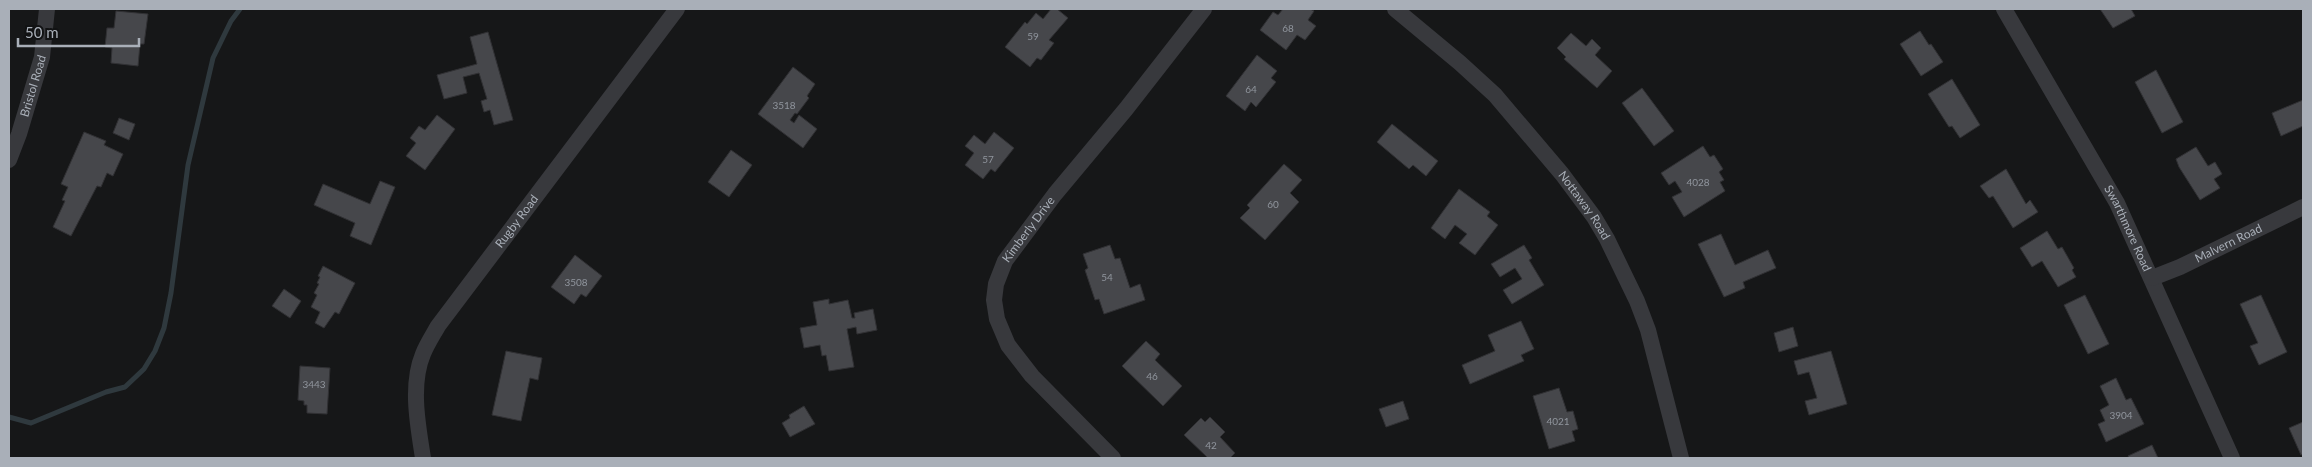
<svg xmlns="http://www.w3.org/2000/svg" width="2312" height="467" font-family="Lato,sans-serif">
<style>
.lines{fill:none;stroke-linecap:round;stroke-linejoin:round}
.stream{stroke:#2f393e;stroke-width:5}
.building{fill:#46474b;stroke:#313134}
.minor{stroke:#38393d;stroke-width:16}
.labels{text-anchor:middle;stroke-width:5;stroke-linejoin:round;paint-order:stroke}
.number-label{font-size:10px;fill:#90959d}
.street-label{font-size:12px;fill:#a9afb8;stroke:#111213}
</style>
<rect width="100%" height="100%" fill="#161718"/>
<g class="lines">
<path class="stream" d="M9,417l22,6 75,-31 19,-5 19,-18 11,-18 9,-23 7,-35 17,-128 25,-107 18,-37 9,-12"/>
</g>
<path class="building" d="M1051,9h6l11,9 -19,22 5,3 -13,17 -4,-2 -7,9 -25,-20 20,-25 2,2 9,-11 7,6z
M1283,9h27l4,2 -6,9 8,6 -11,14 -8,-5 -11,15 -26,-20 13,-18 5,3z
M2100,9h31l4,7 -22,12z
M116,11l32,3 -4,30h-4l-2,22 -27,-3 1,-15 -7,-1 2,-19h7z
M1920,31l9,14 2,-1 12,18 -22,14 -21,-32z
M488,32l25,88 -19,5 -4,-15 -6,2 -3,-11 6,-2 -8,-26 -16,4 4,16 -23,6 -7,-24 40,-11 -7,-27z
M1571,33l15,13 6,-7 9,9 -6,7 17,16 -15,17 -33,-29 2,-2 -9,-9z
M1257,55l20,16 -6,7 5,4 -20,25 -5,-5 -6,9 -19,-15z
M793,67l22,17 -8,12 2,2 -12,16 -2,-1 -5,7 4,3 5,-8 18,14 -14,19 -45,-34z
M2156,70l27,52 -21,11 -27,-51z
M1952,79l28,46 -20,13 -8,-12 -3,1 -21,-33z
M1642,88l32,43 -20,15 -32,-43z
M2303,100v26l-22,10 -9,-23z
M437,115l18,14 -30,41 -19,-14 10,-13 -6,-5 9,-12 6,4z
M119,118l16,6 -6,16 -16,-7z
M1392,124l46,37 -12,15 -13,-11 -4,4 -32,-27z
M84,132l22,9 -2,4 19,9 -10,22 -6,-3 -6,14 -4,-1 -26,50 -18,-9 12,-26 -3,-1 6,-13 -7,-3z
M994,132l20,16 -19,24 -4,-3 -8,10 -18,-14 9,-12 -9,-7 9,-11 11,9z
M1703,146l7,11 4,-2 9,14 -4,3 5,8 -4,2 5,9 -41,26 -12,-20 10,-5 -7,-11 -6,4 -8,-12z
M2196,147l12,19 7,-4 7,12 -8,5 6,9 -20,12 -21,-33 -3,-8z
M731,150l21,15 -23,32 -21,-15z
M1284,164l18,16 -12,13 9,9 -34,38 -25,-22 10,-10 -3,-3z
M2006,169l20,35 4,-4 8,12 -25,16 -20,-32 -4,2 -9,-12z
M380,181l15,6 -24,58 -21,-9 5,-13 -41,-18 9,-21 47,20z
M1459,189l31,23 -3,4 11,9 -23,30 -16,-12 8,-9 -12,-9 -10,14 -14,-11z
M2047,231l11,18 4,-2 12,21 -2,2 4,7 -18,10 -16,-26 -10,6 -12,-19z
M1721,234l14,31 33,-15 8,18 -33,14 2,6 -21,9 -26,-53z
M1110,245l5,14 5,-1 10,30 10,-4 5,16 -41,14 -5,-15 -4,1 -10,-30 3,-2 -5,-14z
M1524,245l8,13 -3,2 15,25 -32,19 -9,-14 19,-11 -7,-11 -15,9 -9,-13z
M575,255l27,21 -16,21 -5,-3 -7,10 -23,-17z
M323,266l32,17 -16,31 -4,-2 -11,16 -9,-5 5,-11 -9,-5 6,-12 -3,-2 5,-9 -2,-1 3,-6 -2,-1z
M284,289l17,12 -11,17 -18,-12z
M2085,295l24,49 -21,10 -24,-49z
M2261,295l26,57 -28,13 -9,-19 8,-3 -18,-39z
M829,299v5l19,-4 4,18h3l-1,-5 19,-4 4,21 -20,4 -1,-7 -9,2 7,38 -25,4 -3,-16 -4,1 -2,-11 -16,3 -4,-20 17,-3 -4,-23z
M1521,321l13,28 -13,6 3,6 -54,23 -8,-19 33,-14 -7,-16z
M1793,327l5,19 -19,6 -5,-19z
M1146,341l14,13 -5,6 27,26 -19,20 -41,-40z
M506,351l36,7 -4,22 -8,-2 -9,43 -29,-6z
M1831,351l16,53 -38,11 -4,-14 12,-3 -8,-26 -11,3 -4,-14z
M300,366l30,2 -3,46 -20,-1v-8h-3v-4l-6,-1z
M2116,378l10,22 5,-2 13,26 -38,18 -8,-18 7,-3 -5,-11 9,-5 -9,-19z
M1559,388l8,24 6,-1 5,18 -6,2 3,10 -26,8 -16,-53z
M1403,401l6,18 -23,8 -7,-18z
M804,406l11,18 -25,13 -8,-14 8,-5 -1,-3z
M1210,417l15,15 -5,5 15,16 -5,5h-22l-24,-23 17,-17 4,4z
M2303,422v32l-2,1 -12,-27z
M2152,445l6,13h-29l-1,-2z"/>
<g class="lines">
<g class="minor">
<path id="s1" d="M1395,9l65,54 35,32 67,79 32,43 13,22 30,62 11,29 33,128"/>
<path id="s2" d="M2004,9l113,194 115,255"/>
<path id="s3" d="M9,160l10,-26 23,-77 5,-48"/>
<path id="s4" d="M2152,278l28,-11 123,-60"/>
<path id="s5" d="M423,458c-5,-32 -13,-73 0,-104 4,-10 10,-19 15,-28l239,-317"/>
<path id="s6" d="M1113,458l-81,-82 -24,-31 -11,-26 -3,-19 2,-16 9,-23 50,-67 71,-85 78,-100"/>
</g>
</g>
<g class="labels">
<g class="number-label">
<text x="1288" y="32">68</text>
<text x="1033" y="40">59</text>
<text x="1251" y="93">64</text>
<text x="784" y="109">3518</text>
<text x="988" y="163">57</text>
<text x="1698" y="186">4028</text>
<text x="1273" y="208">60</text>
<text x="1107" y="281">54</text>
<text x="576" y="286">3508</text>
<text x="1152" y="380">46</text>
<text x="314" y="388">3443</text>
<text x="2121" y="419">3904</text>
<text x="1558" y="425">4021</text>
<text x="1211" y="449">42</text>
</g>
<g class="street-label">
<text dy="4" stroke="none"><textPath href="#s3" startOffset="78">Bristol Road</textPath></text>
<text dy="4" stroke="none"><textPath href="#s1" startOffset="274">Nottaway Road</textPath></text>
<text dy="4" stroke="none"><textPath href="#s5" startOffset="268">Rugby Road</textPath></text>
<text dy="4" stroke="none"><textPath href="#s2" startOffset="252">Swarthmore Road</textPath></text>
<text dy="4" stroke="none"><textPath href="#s6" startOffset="282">Kimberly Drive</textPath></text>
<text dy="4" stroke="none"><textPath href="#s4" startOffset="84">Malvern Road</textPath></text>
</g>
</g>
<rect width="2312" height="467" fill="none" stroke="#a9afb8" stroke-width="20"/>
<path d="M18 38v8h121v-8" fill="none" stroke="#a9afb8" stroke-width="2.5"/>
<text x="25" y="38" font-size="15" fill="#a9afb8" stroke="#111213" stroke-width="4" paint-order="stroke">50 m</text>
</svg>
